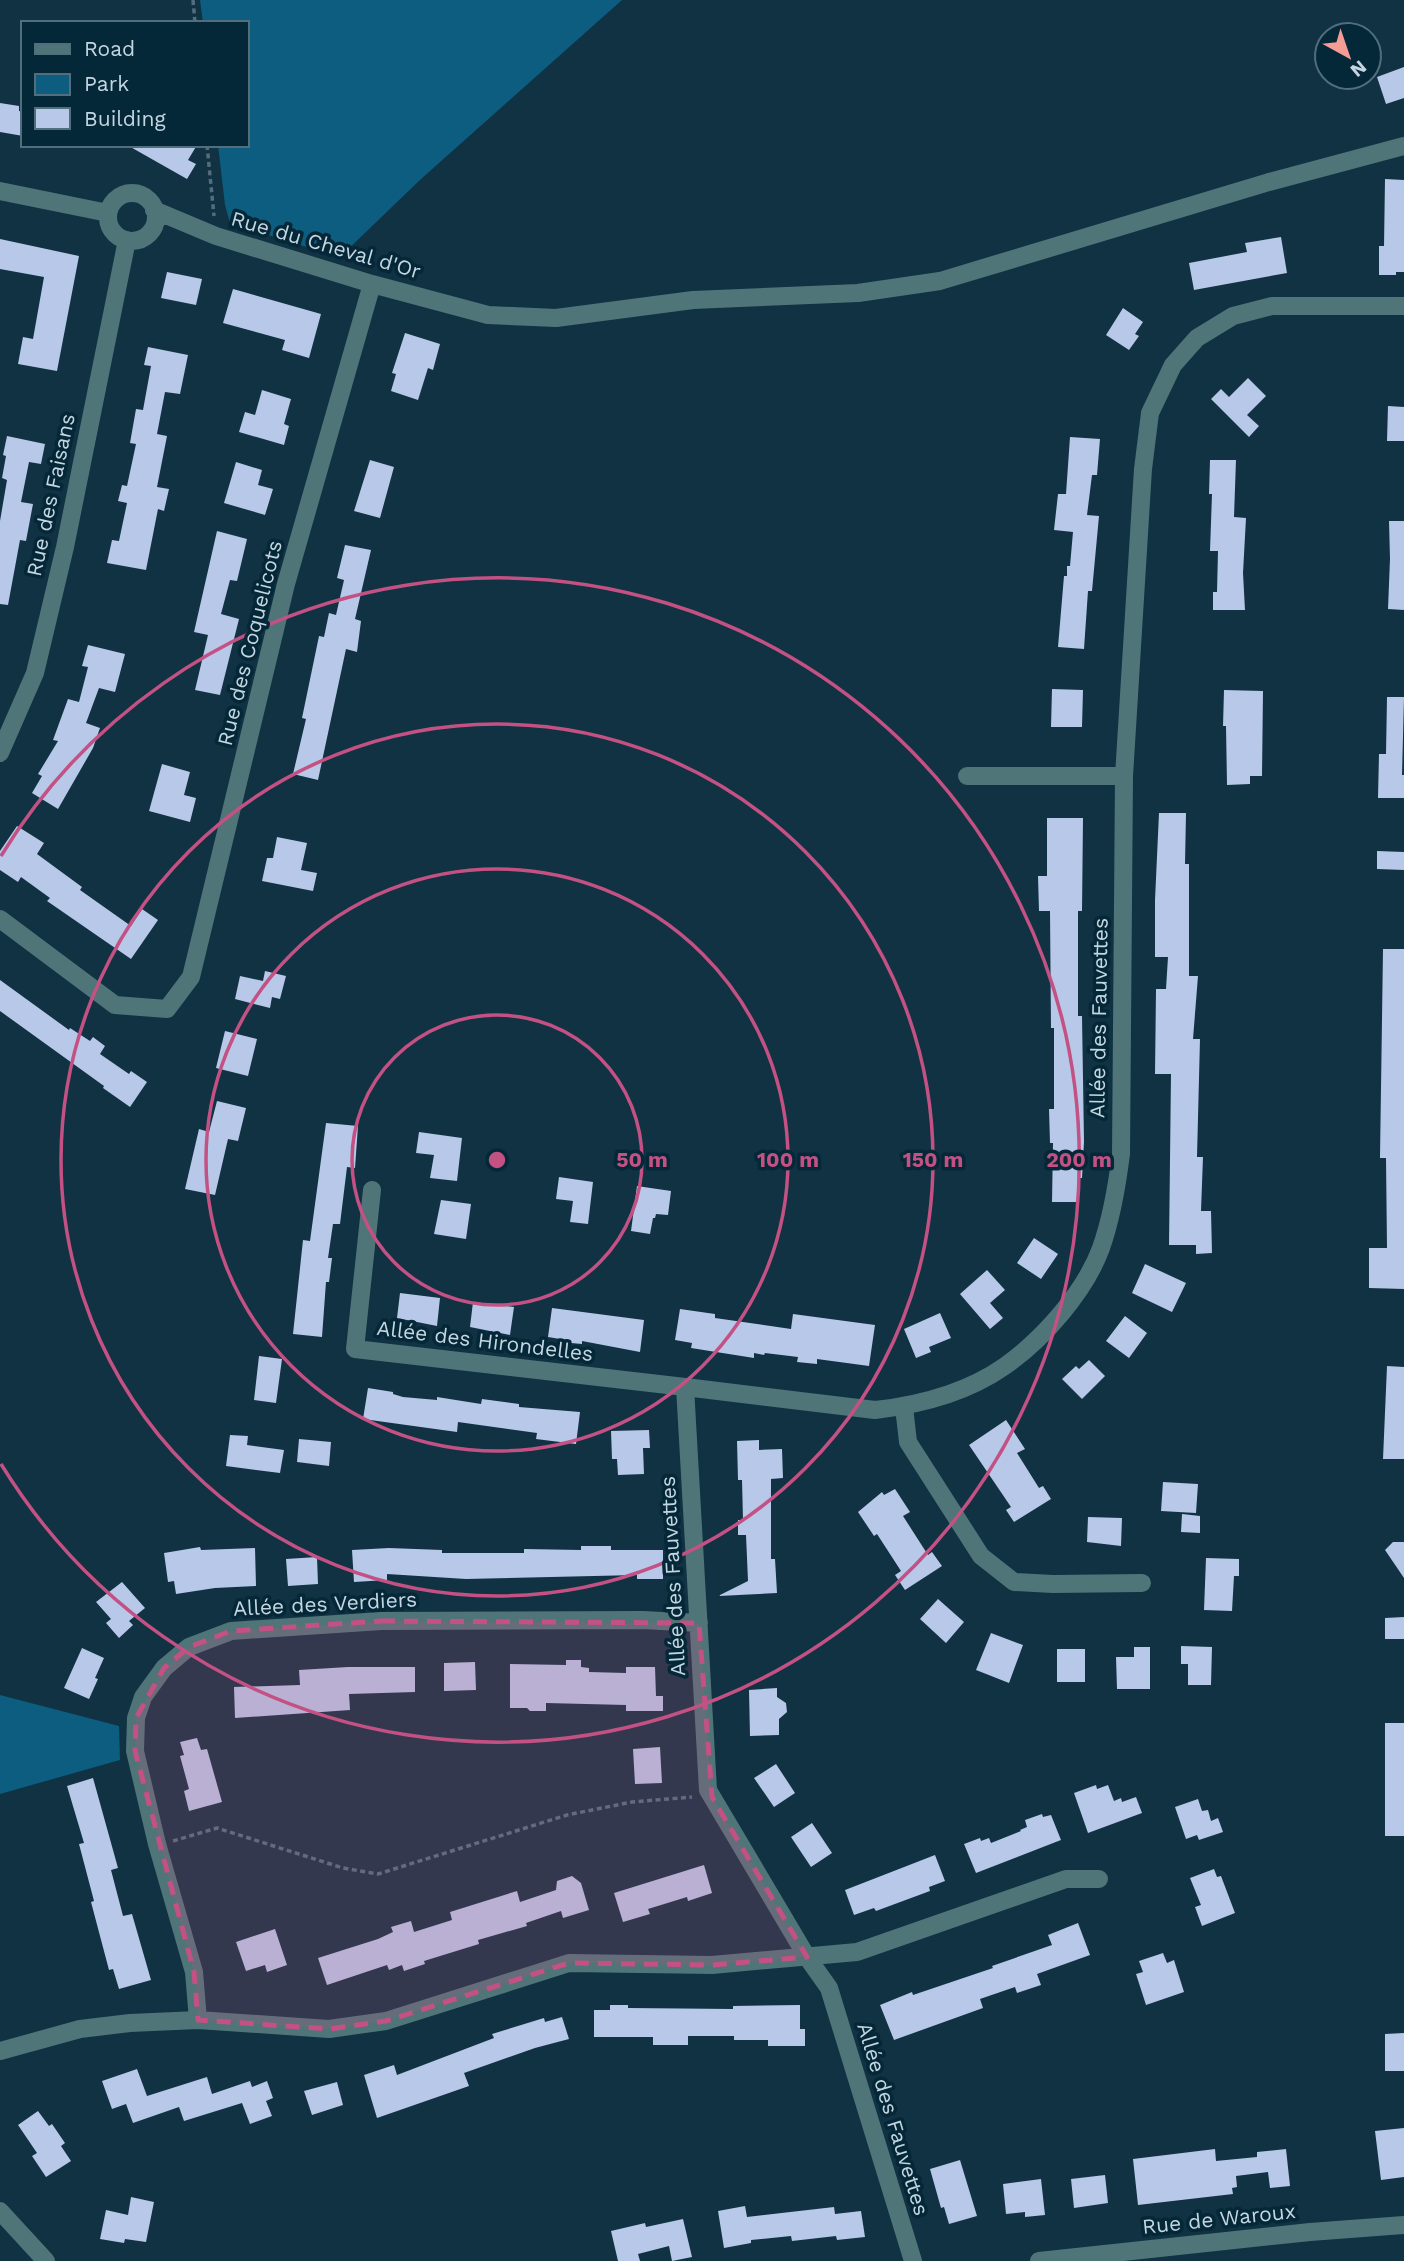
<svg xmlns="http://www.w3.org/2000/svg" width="1404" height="2261" font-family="'Work Sans',sans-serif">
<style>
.green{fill:#0c5d7f}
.building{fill:#b8c8e9}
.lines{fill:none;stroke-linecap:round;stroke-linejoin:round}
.path{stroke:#526e7d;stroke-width:3.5;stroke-dasharray:5 3.5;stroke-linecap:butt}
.minor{stroke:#4f7579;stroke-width:18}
.marked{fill:#c35183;fill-opacity:0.2;stroke:#c35183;stroke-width:5;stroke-dasharray:14 9;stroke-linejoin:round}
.ring{fill:none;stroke:#c35183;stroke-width:3.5}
.labels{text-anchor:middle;stroke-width:7;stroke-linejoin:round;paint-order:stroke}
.street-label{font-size:21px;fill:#c4d6e1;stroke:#052838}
.centre{fill:#c35183;stroke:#052838;stroke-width:3.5}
.ring-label{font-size:21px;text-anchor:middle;font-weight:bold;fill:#c35183;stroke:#052838;stroke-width:7;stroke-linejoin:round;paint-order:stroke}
</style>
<rect width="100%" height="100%" fill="#103243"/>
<path class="green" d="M200,0h422l-201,179 -80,77 -9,-1 -102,-32 -5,-18 -7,-60h29v-122h-44z
M0,1695l119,31 1,34 -120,34z"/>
<path class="building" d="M1404,67v31l-18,6 -9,-27z
M0,103l19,3v5l4,1v24l-23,-4z
M127,145h70l-9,15 8,4 -9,15z
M1385,179l19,1v92h-8v3h-17v-29h5z
M1281,237l6,36 -93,17 -5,-27 58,-11 -2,-9z
M0,239l79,17 -22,115 -39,-7 5,-27 10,2 11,-62 -44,-8z
M167,272l35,7 -6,26 -35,-7z
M233,289l88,25 -12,44 -27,-8 3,-10 -62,-17z
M1123,308l20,14 -8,12 4,2 -10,14 -23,-15z
M405,333l35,11 -7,26 -5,-2 -10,32 -27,-9 5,-17 -4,-1z
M148,347l40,8 -8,39 -15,-2 -8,42 10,2 -10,51 12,2 -5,22 -6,-2 -12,61 -39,-7 5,-23 7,1 8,-38 -9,-2 4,-16 5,1 9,-42 -6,-1 6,-34 7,1 8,-44 -7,-1z
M1248,378l18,18 -19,19 12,11 -10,11 -38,-38 10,-10 8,8z
M262,390l29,9 -7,25 5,2 -5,19 -45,-13 6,-20 10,3z
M1388,406l16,1v34h-17z
M7,436l38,8 -4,20 -12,-2 -8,40 12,2 -7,37 -6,-1 -12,65 -8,-1v-83l7,-41 -5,-2 4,-22 -3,-1z
M1070,437l30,2 -3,36h-5l-5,40 12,1 -7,75h-4l-4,58 -26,-2 6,-71h3v-10h3l3,-34 -19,-2 4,-36h8z
M370,460l24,7 -14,51 -26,-7z
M1210,460h26l-2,57 12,1 -3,55 2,37h-32v-18h4l1,-41h-8l2,-57h-3z
M236,462l26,8 -4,15 15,4 -8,26 -41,-12z
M1389,521h15v89l-16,-1 2,-50z
M217,531l30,8 -10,42 -7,-1 -9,34 18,5 -19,76 -25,-5 13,-55 -14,-3z
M345,545l26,5 -16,69 6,2 -4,31 -11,-3 -28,131 -25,-6 13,-55 -4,-1 17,-82 5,1 5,-24 7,2 8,-35 -7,-2z
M88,645l37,9 -10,38 -16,-4 -13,35 14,5 -7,20 -35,61 -26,-16 10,-17 -4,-2 20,-33 -5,-1 15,-41 11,3 9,-35 -6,-1z
M1052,689l31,1 -1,37h-31z
M1224,690l39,1 -1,85h-12v8l-23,1 -1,-59h-3z
M1387,697h17l-2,78h2v23h-26l1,-44h7z
M162,764l28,8 -6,23 12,3 -6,24 -41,-11z
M1159,813h27l-1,51h4v112h9l-5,63h7l-3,118h6l-2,54h10l1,42 -16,1v-9h-27l2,-171h-16l1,-85h10l2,-32h-13v-57z
M1047,818h36l-1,93h-4v105h4l2,126 -2,36h-4v24h-26l1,-59h-3l-1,-34h5v-81h-3l-1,-117h-11l-1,-35h9z
M17,826l27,17 -7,11 45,33 -2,3 51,36 11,-17 16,11 -27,39 -84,-58 3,-3 -29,-21 -3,5 -18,-12v-19z
M277,837l30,6 -6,27 16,3 -4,18 -51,-10 5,-23h6z
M1377,851l27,1v18l-27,-1z
M1383,949h21v340l-35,-1v-40h18l-1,-90h-6z
M265,971l21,5 -6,23 -8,-2 -2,11 -35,-9 5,-23 23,5z
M0,980l69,50 1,-2 20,13 3,-4 12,9 -5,8 29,20 2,-3 16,11 -17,25 -27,-19 1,-2 -104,-75z
M225,1031l32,8 -9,37 -32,-8z
M217,1101l29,7 -8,33 -10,-2 -13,56 -30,-6 14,-60 10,3z
M326,1123l32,3 -3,42 -8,-1 -7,57h-7l-5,34h4l-3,24h-3l-4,55 -29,-3 10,-94 7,1z
M419,1132l43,6 -5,43 -27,-3 4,-23 -18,-2z
M559,1177l34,5 -5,42 -18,-2 3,-21 -17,-2z
M637,1186l34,5 -3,24 -12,-1 -1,4h-2l-3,16 -19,-3z
M441,1200l30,4 -5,35 -32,-5z
M1034,1238l24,16 -17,25 -24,-16z
M1145,1264l41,19 -14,29 -40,-19z
M987,1270l18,20 -15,13 13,15 -13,11 -30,-35z
M400,1293l40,5 -3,28 -40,-8z
M473,1302l41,5 -4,28 -40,-8z
M552,1308l92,12 -4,32 -58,-11v3l-22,-2v-3l-12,-2z
M680,1309l35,5v4l76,11 2,-15 82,11 -6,41 -52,-7v5l-20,-2 1,-5 -33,-4 -1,2 -10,-2v5l-63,-10 1,-5 -17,-3z
M940,1313l11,25 -22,9 2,5 -15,6 -12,-29z
M1125,1316l22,17 -18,25 -23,-17z
M259,1356l23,3 -6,44 -22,-3z
M1089,1360l16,16 -23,23 -20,-20 14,-13 3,3z
M1387,1366l17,1v92h-21z
M368,1388l25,4v2l10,3 34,3v-3l44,7 1,-5 37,5v3l61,5 -4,32 -40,-5 1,-6 -79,-11 -1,10 -94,-13z
M1006,1420l19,29 -8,4 22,35 4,-2 8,13 -37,23 -8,-12 5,-3 -42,-62z
M649,1430l1,18h-7l1,26 -26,1 -1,-16h-5l-1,-28z
M230,1435l18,1 -1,9 37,5 -4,23 -54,-7z
M299,1439l32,3 -2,24 -32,-4z
M759,1440v10l23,-1 1,29 -12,1v80h4l2,34 -59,3 30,-15 -2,-46h-8v-15h5l-1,-40h-4l-1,-39z
M1163,1482l35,2 -2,29 -35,-2z
M895,1489l15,23 -7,4 25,39 4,-3 10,14 -37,24 -10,-15 6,-4 -24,-37 -3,2 -16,-24 24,-20 2,3z
M1182,1514l18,2v17l-19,-1z
M1088,1517l34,1 -1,28 -34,-4z
M1393,1542h11v36l-19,-28z
M581,1546h30v4h52v29h-26v-4l-171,4 -79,-5v6l-33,2 -2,-32 37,-2 53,2v3h82v-4l57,1z
M200,1547l1,3 54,-2 1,38 -41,2 -39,6 -2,-13 -6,1 -4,-29z
M317,1557l1,27 -30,2 -2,-27z
M1206,1558l33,1v17h-5l-2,35 -28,-1z
M122,1582l23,26 -16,13 4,4 -14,13 -13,-15 5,-4 -15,-17z
M938,1599l26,23 -18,21 -26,-24z
M1404,1617v22h-19v-21z
M991,1633l32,12 -14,38 -33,-13z
M1181,1646l31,1 -1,38h-23v-21h-7z
M1134,1647h16v42h-33l-1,-32h18z
M82,1648l22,10 -9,20 3,1 -9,20 -25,-11z
M1057,1649h28v33h-28z
M566,1660h15v7l8,1v4l37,1v-6h29l1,29h7v15h-37v-6l-80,-2v8h-16l-3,-3h-17v-44l56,1z
M475,1662l1,28 -32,1v-28z
M348,1667h67v25l-66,2 1,16 -115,8 -1,-31 66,-2 -1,-15z
M777,1688v9l9,6 1,9 -8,7v16l-29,1 -1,-46z
M1385,1723h19v113h-19z
M197,1738l4,12 6,-1 15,53 -33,9 -5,-20 5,-2 -9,-33 4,-1 -4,-13z
M660,1747l2,36 -27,1 -2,-35z
M776,1764l19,29 -21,14 -20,-29z
M93,1778l25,90 -7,2 12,46 9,-2 19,66 -32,9 -6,-20 -4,1 -18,-68 3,-1 -15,-57 5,-1 -17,-57z
M1096,1785l1,4 11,-4 6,16 7,-3 1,4 14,-5 6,16 -54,20 -14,-40z
M1198,1799l4,12 6,-1 3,11 7,-3 5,14 -24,8 -2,-5 -11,4 -11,-32z
M1042,1814l1,3 8,-2 10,25 -85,33 -12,-29 16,-6 1,3 8,-3 2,5 30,-12 -1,-1 7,-3 -2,-7z
M812,1823l20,30 -21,14 -20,-30z
M935,1855l10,26 -16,6 1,4 -54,20 -2,-3 -20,7 -9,-25z
M704,1865l8,28 -24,8 -1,-4 -39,12 2,5 -27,8 -9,-29z
M1214,1869l3,8 4,-1 14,37 -33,13 -7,-19 6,-2 -11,-27z
M572,1876l9,7 8,27 -26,8 -2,-7 -35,12 1,3 -49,14 1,4 -55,17 1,3 -21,7 -2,-6 -13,5 -2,-5 -60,20 -9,-27 60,-19 15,-7 -2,-5 20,-6 3,11 38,-12 -2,-8 67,-21 3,11 36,-12 1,-9z
M1078,1923l12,32 -53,19 4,11 -24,8 -2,-6 -35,12 3,9 -89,32 -14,-35 32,-13 1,3 80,-27 -1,-2 60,-21 -4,-10z
M275,1929l12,36 -20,7 -2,-7 -19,6 -10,-29z
M1163,1953l4,10 7,-3 10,32 -38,13 -10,-31 7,-2 -4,-11z
M610,2005h18v3l105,1v-3l67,-1v24h5v17h-37v-6h-34v-4h-46v9h-35v-8h-59v-27h16z
M562,2017l7,22 -34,9 -71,25 5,13 -92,32 -13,-43 30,-10 3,10 97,-37 -2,-4 52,-16 1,4z
M1404,2033v38h-19v-37z
M137,2069l10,27 60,-19 5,17 38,-13 2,6 15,-6 6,17 -7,3 6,15 -22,8 -8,-21 -58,18 -5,-14 -46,16 -7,-19 -14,5 -10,-28z
M337,2082l6,23 -31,10 -8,-24z
M38,2111l11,15 3,-2 13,19 -4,3 10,15 -25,16 -14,-21 5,-3 -19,-28z
M1404,2128v49l-23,3 -6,-49z
M1215,2149l1,12 41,-4v-5l29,-3 4,37 -20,2 -2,-16 -32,4 1,11 -5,1 1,6 -95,11 -5,-46z
M960,2160l17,56 -28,8 -5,-17 -3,1 -11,-39z
M1105,2175l3,28 -34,5 -3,-29z
M1041,2179l4,36 -20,2v-5l-19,2 -3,-30z
M131,2197l23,5 -8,40 -21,-3 -1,4 -24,-4 6,-29 22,5z
M745,2206l2,11 87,-10 1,7 26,-3 4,26 -28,3 -1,-4 -44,5 -1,-5 -40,4v3l-27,5 -6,-37z
M683,2219l9,38 -20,4 -3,-15 -31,8 2,7h-22l-7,-30 34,-8 1,4z"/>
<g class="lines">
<path class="path" d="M193,0l2,23
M207,145l7,71
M173,1841l44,-13 126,40 35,6 189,-59 65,-13 60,-5"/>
<path class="minor" d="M0,191l108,22
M108 217a24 24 0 1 1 48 0a24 24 0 1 1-48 0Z
M154,210l62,26 156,48 116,31 68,3 137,-18 165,-7 82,-12 329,-99 135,-36
M0,753l35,-80 30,-126 62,-307
M967,776h157
M0,919l115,86 52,4 24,-32 95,-393 86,-300
M372,1190l-17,159 330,38
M904,1407l4,35 73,114 33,26 39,2 89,-1
M198,2020l-4,-48 -37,-128 -22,-93 1,-33 7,-21 21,-29 25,-21 42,-16 150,-10 262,-1 56,3
M0,2051l80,-22 50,-6 68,-3 131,9 57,-8 183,-58 143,2 145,-13 209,-73h33
M0,2211l46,50
M913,2261l-84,-273 -22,-31 -99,-167 -23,-403 190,23c44,-5 93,-18 130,-44 38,-27 80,-74 96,-118 11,-31 16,-62 20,-94l3,-378 19,-307 7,-56 23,-48 24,-27 36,-22 39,-10h132
M1039,2261l271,-29 94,-7"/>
</g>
<path class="marked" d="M381,1621l318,2 13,174 95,160 -95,8 -143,-2 -183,58 -57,8 -131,-9 -4,-48 -59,-221 1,-33 28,-50 25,-21 42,-16z"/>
<g class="ring">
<circle cx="497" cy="1160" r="145"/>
<circle cx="497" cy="1160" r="291"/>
<circle cx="497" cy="1160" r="436"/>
<path d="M1 856A582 582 0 1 1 1 1464"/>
</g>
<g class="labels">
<g class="street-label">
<text transform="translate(326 245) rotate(16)" y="7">Rue du Cheval d'Or</text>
<text transform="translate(51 495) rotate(-78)" y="7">Rue des Faisans</text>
<text transform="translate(250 643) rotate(-76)" y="7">Rue des Coquelicots</text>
<text transform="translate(1099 1018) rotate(-89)" y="7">Allée des Fauvettes</text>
<text transform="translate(485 1341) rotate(7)" y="7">Allée des Hirondelles</text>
<text transform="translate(673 1576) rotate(-93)" y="7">Allée des Fauvettes</text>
<text transform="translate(325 1604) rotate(-3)" y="7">Allée des Verdiers</text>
<text transform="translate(893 2119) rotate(73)" y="7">Allée des Fauvettes</text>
<text transform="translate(1219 2219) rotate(-6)" y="7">Rue de Waroux</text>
</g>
</g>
<circle cx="497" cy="1160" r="10" class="centre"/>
<g class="ring-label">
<text x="642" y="1167">50 m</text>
<text x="788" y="1167">100 m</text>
<text x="933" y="1167">150 m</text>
<text x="1079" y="1167">200 m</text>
</g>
<rect x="21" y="21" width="228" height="126" fill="#052838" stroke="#516e7c" stroke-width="2"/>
<rect x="35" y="44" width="35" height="10" fill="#4f7579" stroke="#516e7c" stroke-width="2"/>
<text x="84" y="56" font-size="21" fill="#c4d6e1">Road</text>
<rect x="35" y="74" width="35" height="21" fill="#0c5d7f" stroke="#516e7c" stroke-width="2"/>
<text x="84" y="91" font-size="21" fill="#c4d6e1">Park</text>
<rect x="35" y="108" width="35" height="21" fill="#b8c8e9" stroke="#516e7c" stroke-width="2"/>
<text x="84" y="126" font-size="21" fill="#c4d6e1">Building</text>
<g transform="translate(1348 56) rotate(140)"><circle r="33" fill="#052838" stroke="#516e7c" stroke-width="2"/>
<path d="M0-5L12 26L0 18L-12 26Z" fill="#f59c95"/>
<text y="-10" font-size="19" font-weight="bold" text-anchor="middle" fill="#c4d6e1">N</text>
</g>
</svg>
